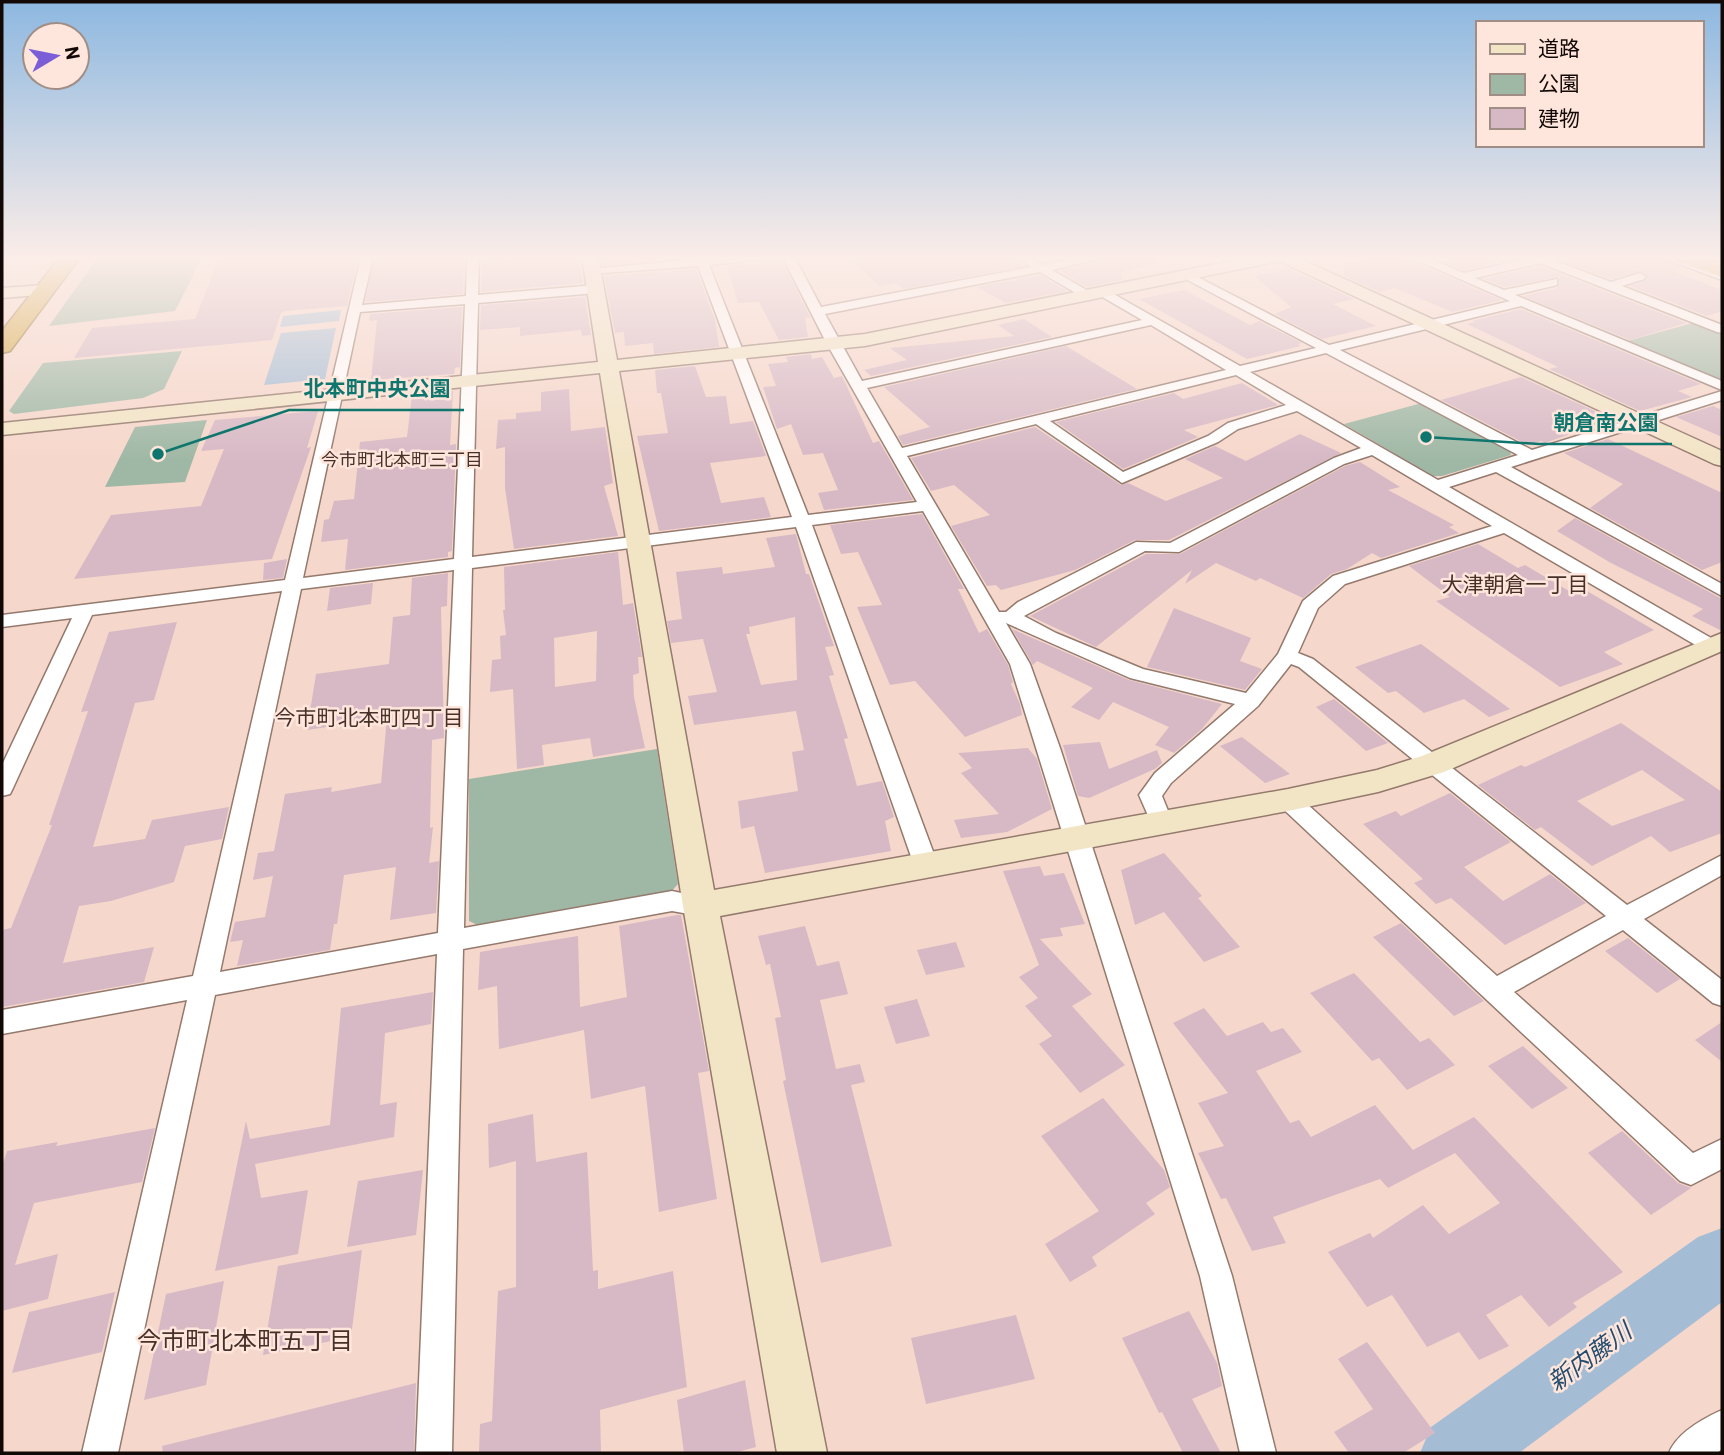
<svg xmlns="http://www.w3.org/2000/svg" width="1724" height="1455" font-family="Barlow,'Noto Sans JP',sans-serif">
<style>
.green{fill:#9fb8a5}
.water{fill:#a4bdd4}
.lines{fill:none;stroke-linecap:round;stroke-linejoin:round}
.river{fill:#a4bdd4;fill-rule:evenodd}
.building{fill:#d7b9c5;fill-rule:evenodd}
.street-casing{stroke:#94796d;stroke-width:3}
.secondary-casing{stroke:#94796d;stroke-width:3}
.highway-casing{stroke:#8f702c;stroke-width:3}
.street{fill:#fff;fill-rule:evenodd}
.secondary{fill:#f2e5c6;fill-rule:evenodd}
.highway{fill:#d3a740;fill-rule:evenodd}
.labels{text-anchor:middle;stroke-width:5;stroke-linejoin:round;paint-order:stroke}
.far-neighbourhood-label{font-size:18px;fill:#473027;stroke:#ffe6dc}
.neighbourhood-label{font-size:21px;fill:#473027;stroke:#ffe6dc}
.near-neighbourhood-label{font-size:24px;fill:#473027;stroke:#ffe6dc}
.near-water-label{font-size:24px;font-style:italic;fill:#244c6e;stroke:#ffe6dc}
.leader{fill:none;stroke:#0f766e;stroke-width:2.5}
.callout-dot{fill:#0f766e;stroke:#ffe6dc;stroke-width:2.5}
.callout-label{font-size:21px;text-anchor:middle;font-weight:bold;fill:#0f766e;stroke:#ffe6dc;stroke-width:5;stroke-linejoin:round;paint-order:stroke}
</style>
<rect width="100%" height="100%" fill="#f6d7cb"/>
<path class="green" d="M99,256h104l-28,55 -126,15z
M1696,322l26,10v50l-98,-40z
M182,351l-18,38 -21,9 -129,16 -5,-3 34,-48z
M1422,403l88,47 1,5 -69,21h-9l-89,-52z
M207,420l-22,62 -80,5 30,-60z
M657,749l21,135 -9,10 -187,33 -13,-6v-142z"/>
<path class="water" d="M341,310l-2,11 -59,6 3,-11z
M336,328l-11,51 -61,6 17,-52z"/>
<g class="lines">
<path class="river" d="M1722,1228v74l-203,151h-99l11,-26 267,-190z"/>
</g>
<path class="building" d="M220,256h137v6l-10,44 -62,5 -4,2 -9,27 -198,18 18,-30 103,-9z
M374,256h90l-1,38 -98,8z
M482,256h97l4,27 -102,9z
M601,256h90l1,1 -90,8z
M774,256h4l5,7 27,54 -5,1 3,19 -29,3 -20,-38 -21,1 -11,-37 39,-4z
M847,256h165l12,10 -121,23 -7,-6 -16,3z
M1114,256h42l1,7 -36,9 1,8 -35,7 -28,-16z
M1372,256h25l12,4 93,40 -50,12 -57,-24 -15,4 -36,-16 1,-13z
M1430,256h97l-63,14z
M1562,256h91l31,12 -12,3 50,19v21l-15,5 -77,-30 18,-7 -1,-4 -6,-4 -30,8 -52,-19z
M1540,266l146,57 -56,17 -107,-44 35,-8 1,-11 -55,10 -20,-8z
M696,269l19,51 4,27 -65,7 -1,-11 -28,3 -1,-14 -9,1 -11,-57z
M1288,269l66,30 -21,5 43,22 -54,13 -47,-25 16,-7 -37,-31z
M1040,275l27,16 -61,12 -29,-16z
M1184,290l66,35 9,-4 43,22 -4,1 3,2 -54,13 -108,-60z
M585,297l6,38 -9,1 -1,-6 -61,6v-9l-40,3 1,-25z
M462,307l-2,60 -5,1 -1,6 -83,6 6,-60 -8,1 1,-7z
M1521,309l180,75 -23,7 14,6 -52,14 -91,-42 9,-2 -91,-43 8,-2 -3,-1z
M1024,319l28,18 -181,39 -7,-6 43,-10 -17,-12 124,-12 -16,-11z
M1066,346l71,43 -234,56 -5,-9 32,-9 -46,-40z
M811,354l1,5 10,-2 12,21 8,-2 31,67 6,-2 34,59 -89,10 -6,-17 20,-3 -15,-37 -20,2 -12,-31 -14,5 -14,-42 13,-1 -8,-22 20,-2 -2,-5z
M695,366l11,31 20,-1 4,28 23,-3 13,35 -56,7 11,40 43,-6 7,20 -112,14 -22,-95 31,-3 -7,-40h-4l-2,-23z
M1521,377l91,42 -67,24 -4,-2 -13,4 -87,-45z
M1242,383l36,22 -94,25 14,7 -75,32 -67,-47 118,-29 9,6z
M569,389l2,42 34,-4 8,56 -9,3 14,50 -104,13 -9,-61v-41l-9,2 2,-29 18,-1v-6l25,-2v-19z
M453,391l-3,54 6,-1 -4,107 -4,1v5l-103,13 3,-31 -27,3 3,-22 5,-1 5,-18 20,-2 6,-57 47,-5 5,-42z
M1713,406l9,4v27l-46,-20z
M318,411l-11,37 4,-1 -39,112 -198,20 37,-64 90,-9 23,-57 -23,2 14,-31z
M1035,427l86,58 7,-2 38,18 57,-23 -38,-19 30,-13 31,15 54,-27 41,19 -172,87h-34l-60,30 -74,20 -5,-5 -9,1 -36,-60 39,-11 -36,-30 -23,6 -20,-33z
M1608,439l114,54v69l-20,8 -112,-62 33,-24 -59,-31z
M1360,462l40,25 -12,3 66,35 -5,2 10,6 -78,25 -9,-5 -25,16 -16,5 -28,24 -43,-20 -4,3 -40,-18 -31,21 7,-14 -96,77 -66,-31 116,-62h34l165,-88z
M922,514l42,75h-6l21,44 8,-4 21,36 5,17 -2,2 9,20 2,11 -57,22 -50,-56 -25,4 -33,-78 25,-2 -24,-53 -17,2 -11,-29z
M1575,518l147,81v32l-30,-15 11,-7 -92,-46 -54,-32z
M796,534l10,40h3l25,72 -9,1 9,28 -5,1 19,62 -4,1 13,47 25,-5 12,36 -9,4 6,30 -126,22 -11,-47 -13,3 -3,-28 60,-10 -6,-39 12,-2 -8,-39 -102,14 -6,-29 29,-4 -14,-53 -32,4 -4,-22 15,-2 -6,-47 46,-5 1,7 52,-7 -9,-29zM795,617l2,63 -36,5 -15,-51h4l-1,-7z
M1478,544l40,24 7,-3 44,26 11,-4 74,43 -50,22 19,12 -63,23 -124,-86 14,-4 -41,-31z
M618,552l5,53 10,-2 9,54h-4l1,16 -6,2 1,22 11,51 -52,9 -3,-19 -48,7 2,20 -27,4 -4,-80 -23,3 2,-32 9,-1 -1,-23 6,-1 -3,-25h2l-1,-43zM597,631l-1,50 -41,6 -1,-49z
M287,559l-4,19 -20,2 1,-17z
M448,573l-1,33 -6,1 3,131 -12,2 -2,88 3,-1 -4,36 10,-2 -3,52 -46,7 6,-53 -52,8 -7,49h-3l-4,26 -93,16 6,-26 -13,2 5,-20 30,-5 8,-41 -20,4 5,-27 16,-2 11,-57 47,-7 -1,5 50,-9 6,-65 -80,12 9,-56 73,-10 4,-47 17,-2 2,-37z
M373,583l-2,21 -44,7 3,-23z
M1174,608l77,30 -11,23 22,8 -17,21 -98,-23z
M177,622l-23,78 -19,3 -42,144 52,-8 7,-19 77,-13 -7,32 -37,7 -11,36 -63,19 -32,5 -16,57 91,-16 -10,35 -142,25v-77l9,-2 41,-103h-3l39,-114 -7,1 28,-80z
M1012,629l117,51 93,24 -20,25 -28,24 -19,-8 14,-18 -56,-25 -14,18 -28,-13 22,-19 -56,-27 -4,4z
M1421,644l89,65 -21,8 -25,-18 -40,14 -28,-22 -8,2 -33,-26z
M1334,699l54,44 -22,8 -50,-44z
M1621,723l101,69v41l-52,19 -19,-16 -59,30 -51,-39 -6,3 -57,-45 43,-20 4,2zM1642,770l43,30 -73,26 -35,-25z
M1242,737l48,37 -25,9 -45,-37z
M1100,742l9,27 48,-19 5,13 -7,6 -66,29 -11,-2 -15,-51z
M1028,748l9,11 15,50 -45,23 -46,6 -7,-18 45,-6 -38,-41 11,-5 -14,-15z
M1450,793l61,49 -47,25 39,34 47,-27 36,29 -81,42 -54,-47 -15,6 -22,-21 9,-4 -60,-55 33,-13 5,5z
M1164,853l38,43 -4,2 42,49 -36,15 -40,-50 -29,13 -14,-55z
M1040,866l4,10 20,-3 21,51 -25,4 3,8 -23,3 52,55 -20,12 53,59 -45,28 -41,-49 13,-8 -27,-30 13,-8 -19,-21 20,-12 -36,-94z
M677,915h4l28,156 -11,2 19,126 -58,13 -14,-126 -54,13 -7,-69 -85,19 -2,-63 -19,4 2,-38 98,-16 2,71 47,-10 -8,-71z
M1401,923l83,78 -30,15 -81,-79z
M805,926l12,40 22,-5 9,33 -28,6 16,69 24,-5 5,18 -14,3 41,161 -71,17 -38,-182 3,-1 -11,-62 6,-1 -11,-53 -4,1 -8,-29z
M1628,938l52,41 -23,14 -52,-42z
M956,942l9,25 -39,8 -9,-25z
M1354,973l66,69 9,-4 26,27 -48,25 -28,-32 -7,3 -62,-68z
M433,992l-2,32 -46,9 -5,72 17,-3 -3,35 -139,27 6,34 47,-8 -10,64 -83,17 31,-150 4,18 80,-14 11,-117z
M917,999l13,37 -34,8 -12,-37z
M1204,1008l23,28 36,-14 8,10 12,-4 19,24 -46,19 34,52 9,-3 12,17 64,-32 38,45 61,-33 149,155 -50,31 4,4 -28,20 -28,-32 -35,20 23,31 -30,14 -20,-28 -32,15 -35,-52 -25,12 -39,-55 42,-19 3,5 50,-33 26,29 51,-31 -45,-50 -67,35 -8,-9 -107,38 13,26 -34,8 -26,-53 -5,1 -23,-46 26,-7 -26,-43 30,-10 -55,-70z
M1722,1022v40l-27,-22z
M1523,1046l45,42 -36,21 -44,-43z
M1103,1098l61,72 6,17 -24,16 9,11 -63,43 5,9 -27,16 -25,-38 54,-33 -58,-75z
M533,1114l3,48 51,-10 6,119 5,-1v19l75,-18 14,116 -87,23 1,43h-122l1,-29 12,-3 6,-130 18,-4v-126l-27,7 -1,-44z
M155,1128l-13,54 -108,21 -19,62 43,-11 -10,45 -46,12v-145l5,-15 51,-9 -2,4z
M1622,1131l56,52 13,5 -40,27 -63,-62z
M423,1170l-7,65 -69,12 11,-66z
M362,1250l-11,87 -88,18 15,-89z
M224,1281l-18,104 -62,15 22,-106z
M115,1292l-13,60 -90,21 17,-61z
M1189,1311l28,52 5,23 -30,13 29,54h-38l-21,-41 -3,1 -37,-75z
M1016,1315l19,64 -109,25 -15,-66z
M1367,1342l68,91 -32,20h-54l-15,-21 39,-23 -35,-50z
M745,1380l11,67 -22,6h-50l-7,-53z
M416,1383l-2,70h-251l-1,-7z"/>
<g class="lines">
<defs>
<path id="street" d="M359,256h12l1,6 -10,43 104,-9 1,-40h12l-1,39 118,-10 6,4 -6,4 -118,10 -6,254 320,-40 -94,-251 -109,8v-4l4,-1 103,-10 -2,-3h78l-6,3 -57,6 99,250 109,-13 -90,-158 -45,-88h12l27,51 210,-40 -16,-11h14l14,9 44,-9h24l-59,14 38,22v6l-4,1 -46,-27 -215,42 37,67 280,-61 -43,-25 -2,-3 6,-4 137,78 76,-18 -134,-71v-4l4,-2 143,74 181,-44 -103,-45h16l41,17 75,-17h21l-7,4 58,22 29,-9 6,4 -2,2 -22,7 100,39v8l-5,-1 -177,-69 -65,15 29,12 53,-11v6l-42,10 207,86v9l-201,-84 -181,44 192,100 190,-59v9l-211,67 211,117v12l-226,-124 -47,15 269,155 3,4 -3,4h-14l-200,-117 -159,51 -27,24 -20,45 15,6 314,246 95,-50v20l-78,44 78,61v26l-9,-3 -90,-73 -109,62 179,161 29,-14v30l-31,16 -11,-4 -400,-375 -3,-6 3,-6 8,-2 8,2 201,182 109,-60 -307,-249 -8,-3 -33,42 -87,77 -9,13 11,27 -3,6 -8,2 -8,-2 -15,-34 16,-22 80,-69 -105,-26 -124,-55 24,41 30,84 172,528 44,177h-36l-40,-177 -190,-612 -87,-153 -111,14 126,340 -4,6 -8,3 -8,-3 -4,-6 -118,-338 -324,41 -8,360 208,-37 37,8 3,7 -3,7 -9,3 -28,-5 -209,38 -11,504h-36l21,-499 -222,41 -97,458h-36l105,-453 -185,34v-24l191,-34 89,-385 -190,24 -79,173 -3,6 -8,2v-31l70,-147 -70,9v-12l283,-35 75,-318zM465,304l-11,255 -151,19 57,-266zM1151,325l75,45 -324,78 -35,-60zM1326,353l192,102 -80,25 -188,-108zM1236,375l50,30 -58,18 -20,13 -85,36 -73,-51zM1297,411l64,37 -27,10 -164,85 -34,-1 -118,60 -12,10h-7l-92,-156 129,-32 86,59 96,-41 20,-13zM1372,455l120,71 -159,50 -30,25 -25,53 -32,39 -103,-24 -87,-36 -32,-17 121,-65 34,1 165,-88zM454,570l-16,363 -218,39 81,-383z
M1658,256h17l47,17v7z
M1722,1410v39l-5,4h-48c8,-20 33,-34 53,-43z"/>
<path id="secondary" d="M582,256h16l19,104 248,-26 391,-78h38l428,195v15l-8,-2 -435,-203 -414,85 -246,25 95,519 574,-101 89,-19 45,-14 300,-123v18l-278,121 -66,20 -90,19 -568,105 107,537h-50l-94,-547 -83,-533 -598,62v-12l596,-61z
M45,285l6,1 3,4 -3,4 -49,4v-10z"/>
<path id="highway" d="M61,256h20l-71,95 -8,2v-22z
M1670,256h29l23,8v13l-49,-17z"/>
</defs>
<use href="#street" class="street-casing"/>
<use href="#secondary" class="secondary-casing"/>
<use href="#highway" class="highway-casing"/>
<use href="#street" class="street"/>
<use href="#secondary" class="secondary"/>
<use href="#highway" class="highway"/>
</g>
<linearGradient id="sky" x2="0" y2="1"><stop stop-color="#8db8e0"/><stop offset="0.56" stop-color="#fbede8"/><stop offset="1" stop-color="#fbede8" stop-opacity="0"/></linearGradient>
<rect width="1724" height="460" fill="url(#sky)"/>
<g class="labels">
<g class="far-neighbourhood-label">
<text x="402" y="466">今市町北本町三丁目</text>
</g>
<g class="neighbourhood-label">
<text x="1515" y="592">大津朝倉一丁目</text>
<text x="369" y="725">今市町北本町四丁目</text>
</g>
<g class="near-neighbourhood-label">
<text x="245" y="1349">今市町北本町五丁目</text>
</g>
<g class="near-water-label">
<text transform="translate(1590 1357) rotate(-36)" y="8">新内藤川</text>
</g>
</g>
<path class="leader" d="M158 454L289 410H464M1426 437L1539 444H1672"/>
<g class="callout-dot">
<circle cx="158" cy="454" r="7"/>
<circle cx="1426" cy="437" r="7"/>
</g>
<g class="callout-label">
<text x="377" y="396">北本町中央公園</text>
<text x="1606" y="430">朝倉南公園</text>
</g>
<rect width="1724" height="1455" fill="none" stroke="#120906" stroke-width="7"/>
<rect x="1476" y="21" width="228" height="126" fill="#ffe6dc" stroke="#a08e86" stroke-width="2"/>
<rect x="1490" y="44" width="35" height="10" fill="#f2e5c6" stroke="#a08e86" stroke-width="2"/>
<text x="1538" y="56" font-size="21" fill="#120906">道路</text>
<rect x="1490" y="74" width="35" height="21" fill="#9fb8a5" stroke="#a08e86" stroke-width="2"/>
<text x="1538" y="91" font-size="21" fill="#120906">公園</text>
<rect x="1490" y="108" width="35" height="21" fill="#d7b9c5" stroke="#a08e86" stroke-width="2"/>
<text x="1538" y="126" font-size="21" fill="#120906">建物</text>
<g transform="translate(56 56) rotate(80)"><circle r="33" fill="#ffe6dc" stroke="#a08e86" stroke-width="2"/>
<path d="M0-5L12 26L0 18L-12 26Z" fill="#7b5dd7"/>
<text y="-10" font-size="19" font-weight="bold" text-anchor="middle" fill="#120906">N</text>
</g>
</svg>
